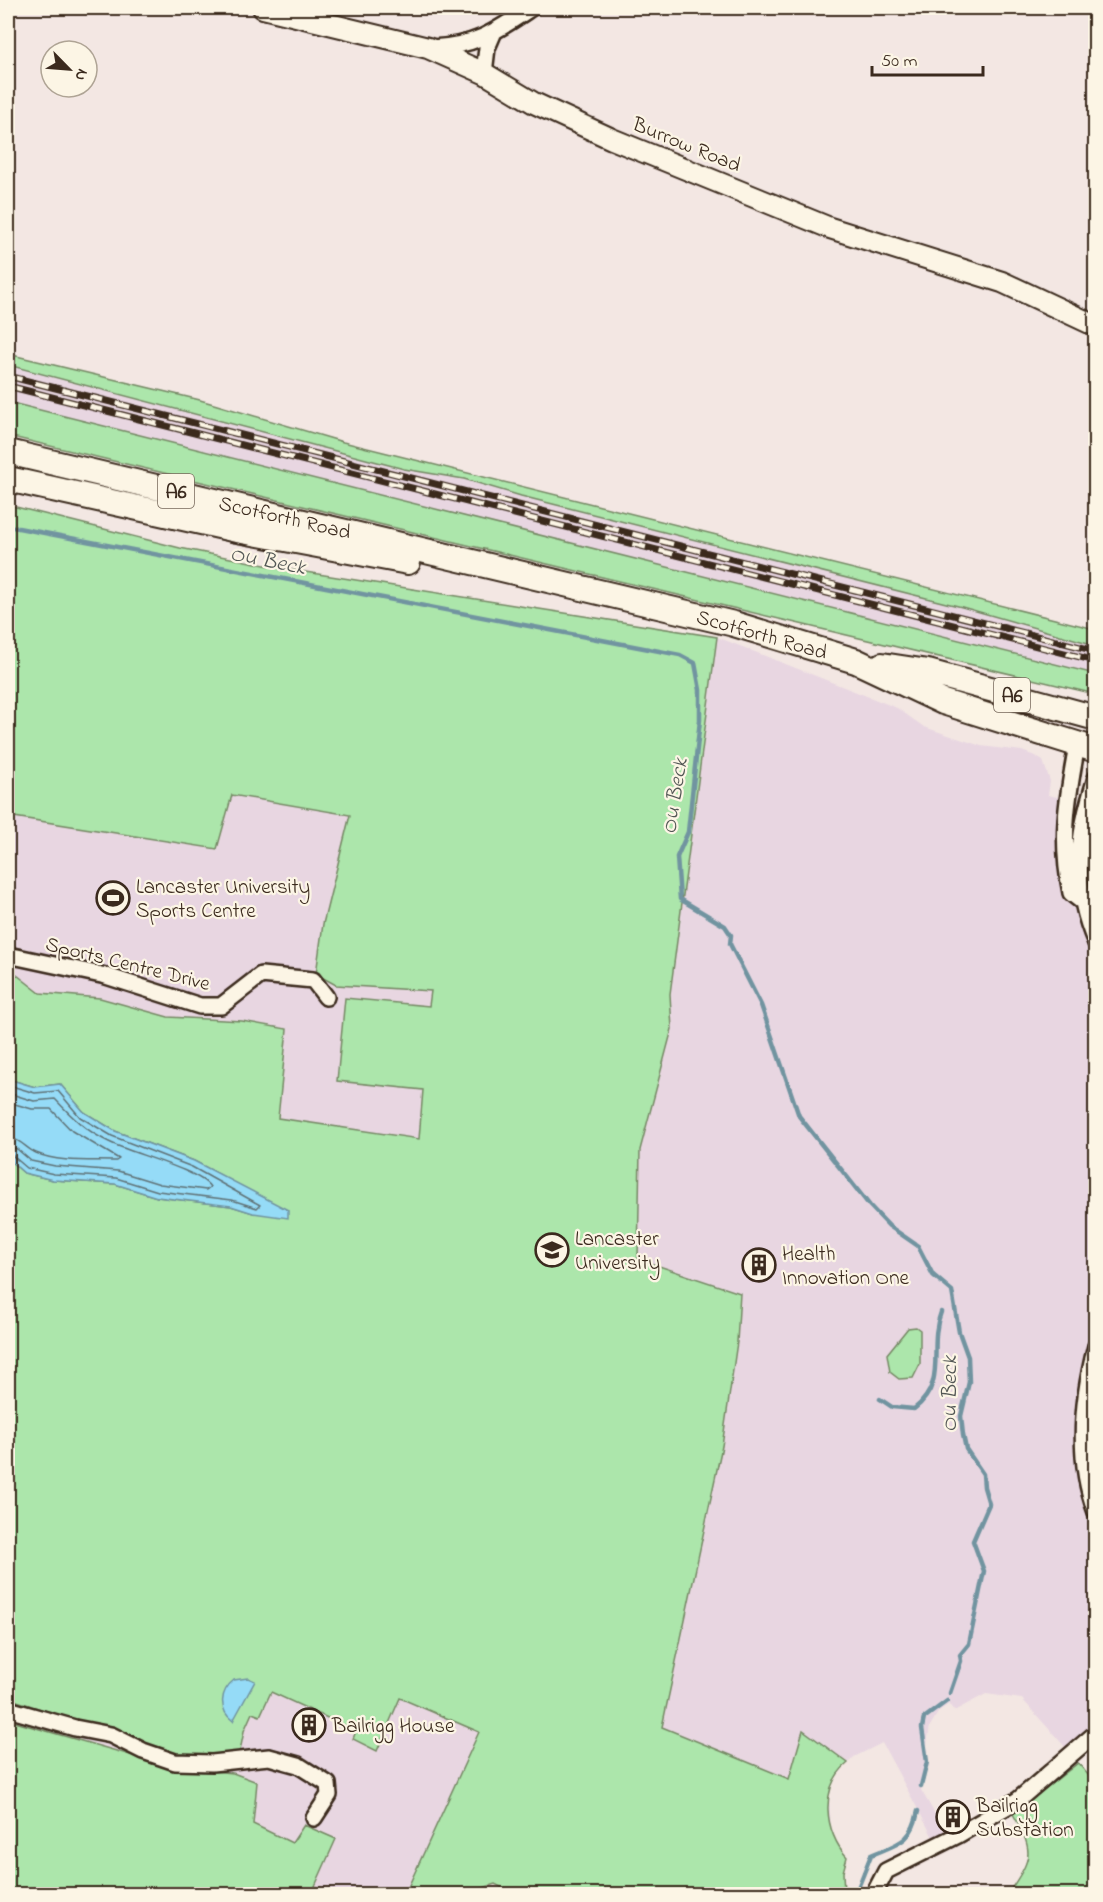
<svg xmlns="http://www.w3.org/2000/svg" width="1103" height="1902" font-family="'Indie Flower',sans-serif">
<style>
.built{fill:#e8d6e1}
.green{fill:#ace6ab;stroke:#748864;stroke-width:1.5}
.water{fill:#95dbf7;stroke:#7194a0;stroke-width:1.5}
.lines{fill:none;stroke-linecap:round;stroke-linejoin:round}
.shore{stroke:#5f7175;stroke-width:1.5}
.stream{stroke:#7194a0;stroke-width:4.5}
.minor-casing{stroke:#3b2a1e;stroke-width:20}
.tertiary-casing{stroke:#3b2a1e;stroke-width:24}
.primary-casing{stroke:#3b2a1e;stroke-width:28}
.minor{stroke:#fcf5e5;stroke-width:15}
.tertiary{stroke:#fcf5e5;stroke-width:20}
.primary{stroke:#fcf5e5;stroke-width:24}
.rail-casing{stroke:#3b2a1e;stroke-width:7}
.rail{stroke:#fcf5e5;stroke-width:4.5;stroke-dasharray:14;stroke-linecap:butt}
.labels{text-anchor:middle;stroke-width:4.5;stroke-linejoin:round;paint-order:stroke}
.shield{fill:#fcf5e5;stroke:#75675a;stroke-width:1.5}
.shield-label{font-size:20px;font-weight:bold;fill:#3b2a1e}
.street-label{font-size:21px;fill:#3b2a1e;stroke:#fcf5e5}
.poi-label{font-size:21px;fill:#3b2a1e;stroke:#fcf5e5;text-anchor:start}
.water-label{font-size:22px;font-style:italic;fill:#525654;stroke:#fcf5e5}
</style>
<rect width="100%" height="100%" fill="#f3e7e3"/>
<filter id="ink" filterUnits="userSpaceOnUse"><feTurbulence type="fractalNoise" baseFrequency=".0167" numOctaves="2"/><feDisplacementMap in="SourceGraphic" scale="12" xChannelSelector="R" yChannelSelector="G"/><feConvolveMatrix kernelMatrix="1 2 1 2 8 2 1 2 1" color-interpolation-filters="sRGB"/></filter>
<g filter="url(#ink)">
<path class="built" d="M8,354l192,46 143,42 752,187v65l-1087,-258z
M8,505l172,43 100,20 437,69 180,71 27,19 57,19 41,5 13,5 8,5 7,20 -2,14 47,10v918l-28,26 -45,-50 -36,-5 -32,17 -5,-7 -10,7 -9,15 -3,19 2,20 -8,25 25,43 -12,6 -52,-96 -28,14 -20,21 -5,17 2,35 5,14 11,13 -4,15 1,22h-329l-20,-10 -31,10h-456z"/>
<path class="green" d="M8,354l192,46 143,42 752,187v16l-133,-38 -441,-111 -57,-17 -60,-10 -396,-104z
M8,402l1087,272v20l-1087,-258z
M8,505l172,43 100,20 437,69 -47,357 2,35 -32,121 -2,109 102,34 -3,49 -15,104 -60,281 127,52 14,-49 45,33c-29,24 -24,69 -1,94l-4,15 1,22h-329l-20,-10 -31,10h-59l74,-162 -79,-34 -23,53 -24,-12 3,-8 -85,-39 -11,24 -8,-3 -8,18 -6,30 -95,-10 -8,-14 -19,-8 -48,-11 -60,-20v-539l16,14 29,7 62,4 42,13 74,9 22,7 -20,-31 -39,-21 -79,-30 -31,-19 -24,-28 -25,3 -27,-8v-111l32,25 60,5 68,19 74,4 45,8 -9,89 141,21 4,-49 -86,-9 8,-83 84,8 2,-15 -95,-6 -20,-11 7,-50 27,-109 -118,-20 -15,54 -209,-33z
M916,1327l4,3v34l-7,14 -14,1 -9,-7 -3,-18 21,-26z
M8,1720l168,48 57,5 24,9 -4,42 39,19 12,-18 32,14 -21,47 18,8h-325z
M1078,1763l17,20v111h-87c23,-36 28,-39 5,-80z"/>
<path class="water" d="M8,1079l27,8 25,-3 24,28 31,19 79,30 94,49v8l-35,-5 -22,-7 -74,-9 -42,-13 -62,-4 -29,-7 -16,-14z
M248,1678l7,3 -22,40c-15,-11 -13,-30 1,-41z"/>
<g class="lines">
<path class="shore" d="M8,1085l27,8 23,-2 22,26 32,19 80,31 68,38 -3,3 -25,-8 -74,-9 -42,-13 -62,-4 -27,-6 -14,-12 -5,-1
M8,1093l26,8 21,-2c17,18 31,32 54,43 21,11 90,28 101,45l-4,3 -46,-6 -42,-13 -63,-5 -24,-5 -14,-12 -9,-2
M8,1102l24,7h19l21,22 47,28 -3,2c-25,-1 -57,2 -80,-8 -11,-5 -15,-14 -28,-15"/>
<path class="stream" d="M8,526l672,129 15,8 5,27v30l-12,112 -11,25 3,42 45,27 6,9 -1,9 31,61 38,111 71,90 19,20 29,20 15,29 19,16 7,41 9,25 1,25 -8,34 2,19 3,14 17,25 1,13 5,17 -16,37 11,30 -15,73 -9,11 1,6 -11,32
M880,1399l12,8 22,2c35,-27 13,-62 27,-97
M921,1786l6,-24 -5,-34 2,-10 23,-17
M856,1893l15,-38c26,-11 41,-12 47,-44"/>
<defs>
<path id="minor" d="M431,48c45,-2 64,-16 100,-40
M484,73l3,-25 6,-14
M1077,745c-10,54 -17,94 -6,148l9,7
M1096,778c-19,58 -25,108 0,165
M8,955l98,21 94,30h21l40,-31 52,5 13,17
M1096,1346c-14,54 -20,113 0,166
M8,1709l67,19 36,7 32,16 32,11 37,1 57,-6 29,8 30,19 1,11 -15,23
M874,1894l12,-23 72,-36 60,-35 78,-67"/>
<path id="tertiary" d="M263,8l165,40 56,25 50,30 78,36 218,89 172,54 94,44"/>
<path id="primary" d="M8,452l726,172 122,37 87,41 153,48
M8,479l229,51 171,32
M882,665l46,7 168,46"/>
</defs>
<use href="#minor" class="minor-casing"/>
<use href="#tertiary" class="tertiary-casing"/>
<use href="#primary" class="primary-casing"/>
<use href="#minor" class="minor"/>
<use href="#tertiary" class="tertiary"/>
<use href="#primary" class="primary"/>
<defs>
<path id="rail" d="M8,376l1088,275
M8,386l1088,275"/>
</defs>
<use href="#rail" class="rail-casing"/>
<use href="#rail" class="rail"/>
</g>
</g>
<defs>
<symbol id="stadium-ring" viewBox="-11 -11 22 22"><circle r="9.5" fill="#fcf5e5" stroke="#3b2a1e" stroke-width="1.5"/><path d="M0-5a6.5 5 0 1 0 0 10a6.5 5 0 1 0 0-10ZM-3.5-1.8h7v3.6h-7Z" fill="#3b2a1e"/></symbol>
<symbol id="university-ring" viewBox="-11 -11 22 22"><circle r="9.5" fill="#fcf5e5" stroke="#3b2a1e" stroke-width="1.5"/><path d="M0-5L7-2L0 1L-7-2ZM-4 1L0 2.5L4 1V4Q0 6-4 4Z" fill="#3b2a1e"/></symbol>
<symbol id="building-ring" viewBox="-11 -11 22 22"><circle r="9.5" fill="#fcf5e5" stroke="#3b2a1e" stroke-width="1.5"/><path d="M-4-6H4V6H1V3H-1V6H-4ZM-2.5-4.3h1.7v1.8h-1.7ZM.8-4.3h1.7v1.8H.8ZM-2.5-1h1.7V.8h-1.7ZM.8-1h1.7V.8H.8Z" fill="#3b2a1e"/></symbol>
</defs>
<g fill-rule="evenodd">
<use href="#stadium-ring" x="94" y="879" width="38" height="38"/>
<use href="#university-ring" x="533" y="1231" width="38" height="38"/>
<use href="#building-ring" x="740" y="1246" width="38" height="38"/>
<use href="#building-ring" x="290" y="1706" width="38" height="38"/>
<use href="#building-ring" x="934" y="1798" width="38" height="38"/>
</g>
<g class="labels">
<g class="shield">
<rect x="158" y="474" width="36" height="34" rx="4.5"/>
<rect x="994" y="678" width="36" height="34" rx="4.5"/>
</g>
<g class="shield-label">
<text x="176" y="498">A6</text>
<text x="1012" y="702">A6</text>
</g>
<g class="street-label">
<text transform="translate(687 144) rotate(22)" y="7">Burrow Road</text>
<text transform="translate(285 517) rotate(13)" y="7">Scotforth Road</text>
<text transform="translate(762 634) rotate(16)" y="7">Scotforth Road</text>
<text transform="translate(128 963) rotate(14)" y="7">Sports Centre Drive</text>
</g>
<g class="poi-label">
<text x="136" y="893">Lancaster University<tspan x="136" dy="24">Sports Centre</tspan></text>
<text x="575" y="1245">Lancaster<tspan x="575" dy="24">University</tspan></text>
<text x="782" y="1260">Health<tspan x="782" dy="24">Innovation One</tspan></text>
<text x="332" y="1732">Bailrigg House</text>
<text x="976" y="1812">Bailrigg<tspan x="976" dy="24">Substation</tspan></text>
</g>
<g class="water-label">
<text transform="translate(268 559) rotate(11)" y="8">Ou Beck</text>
<text transform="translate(673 796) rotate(-81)" y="8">Ou Beck</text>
<text transform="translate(948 1394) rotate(-90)" y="8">Ou Beck</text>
</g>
</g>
<rect width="1103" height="1902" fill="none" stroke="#fcf5e5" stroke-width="30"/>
<rect x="15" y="15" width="1073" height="1872" fill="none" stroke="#3b2a1e" stroke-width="2" filter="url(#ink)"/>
<g transform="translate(69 69) rotate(115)"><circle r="28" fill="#fcf5e5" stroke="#afa495" stroke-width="1.5"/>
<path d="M0-4.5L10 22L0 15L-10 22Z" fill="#3b2a1e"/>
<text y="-9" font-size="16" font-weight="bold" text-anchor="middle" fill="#3b2a1e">N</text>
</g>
<path d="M872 66v9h111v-9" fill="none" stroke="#3b2a1e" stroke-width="3"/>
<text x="881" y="66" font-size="18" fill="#3b2a1e" stroke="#fcf5e5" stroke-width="4.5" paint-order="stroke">50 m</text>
</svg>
